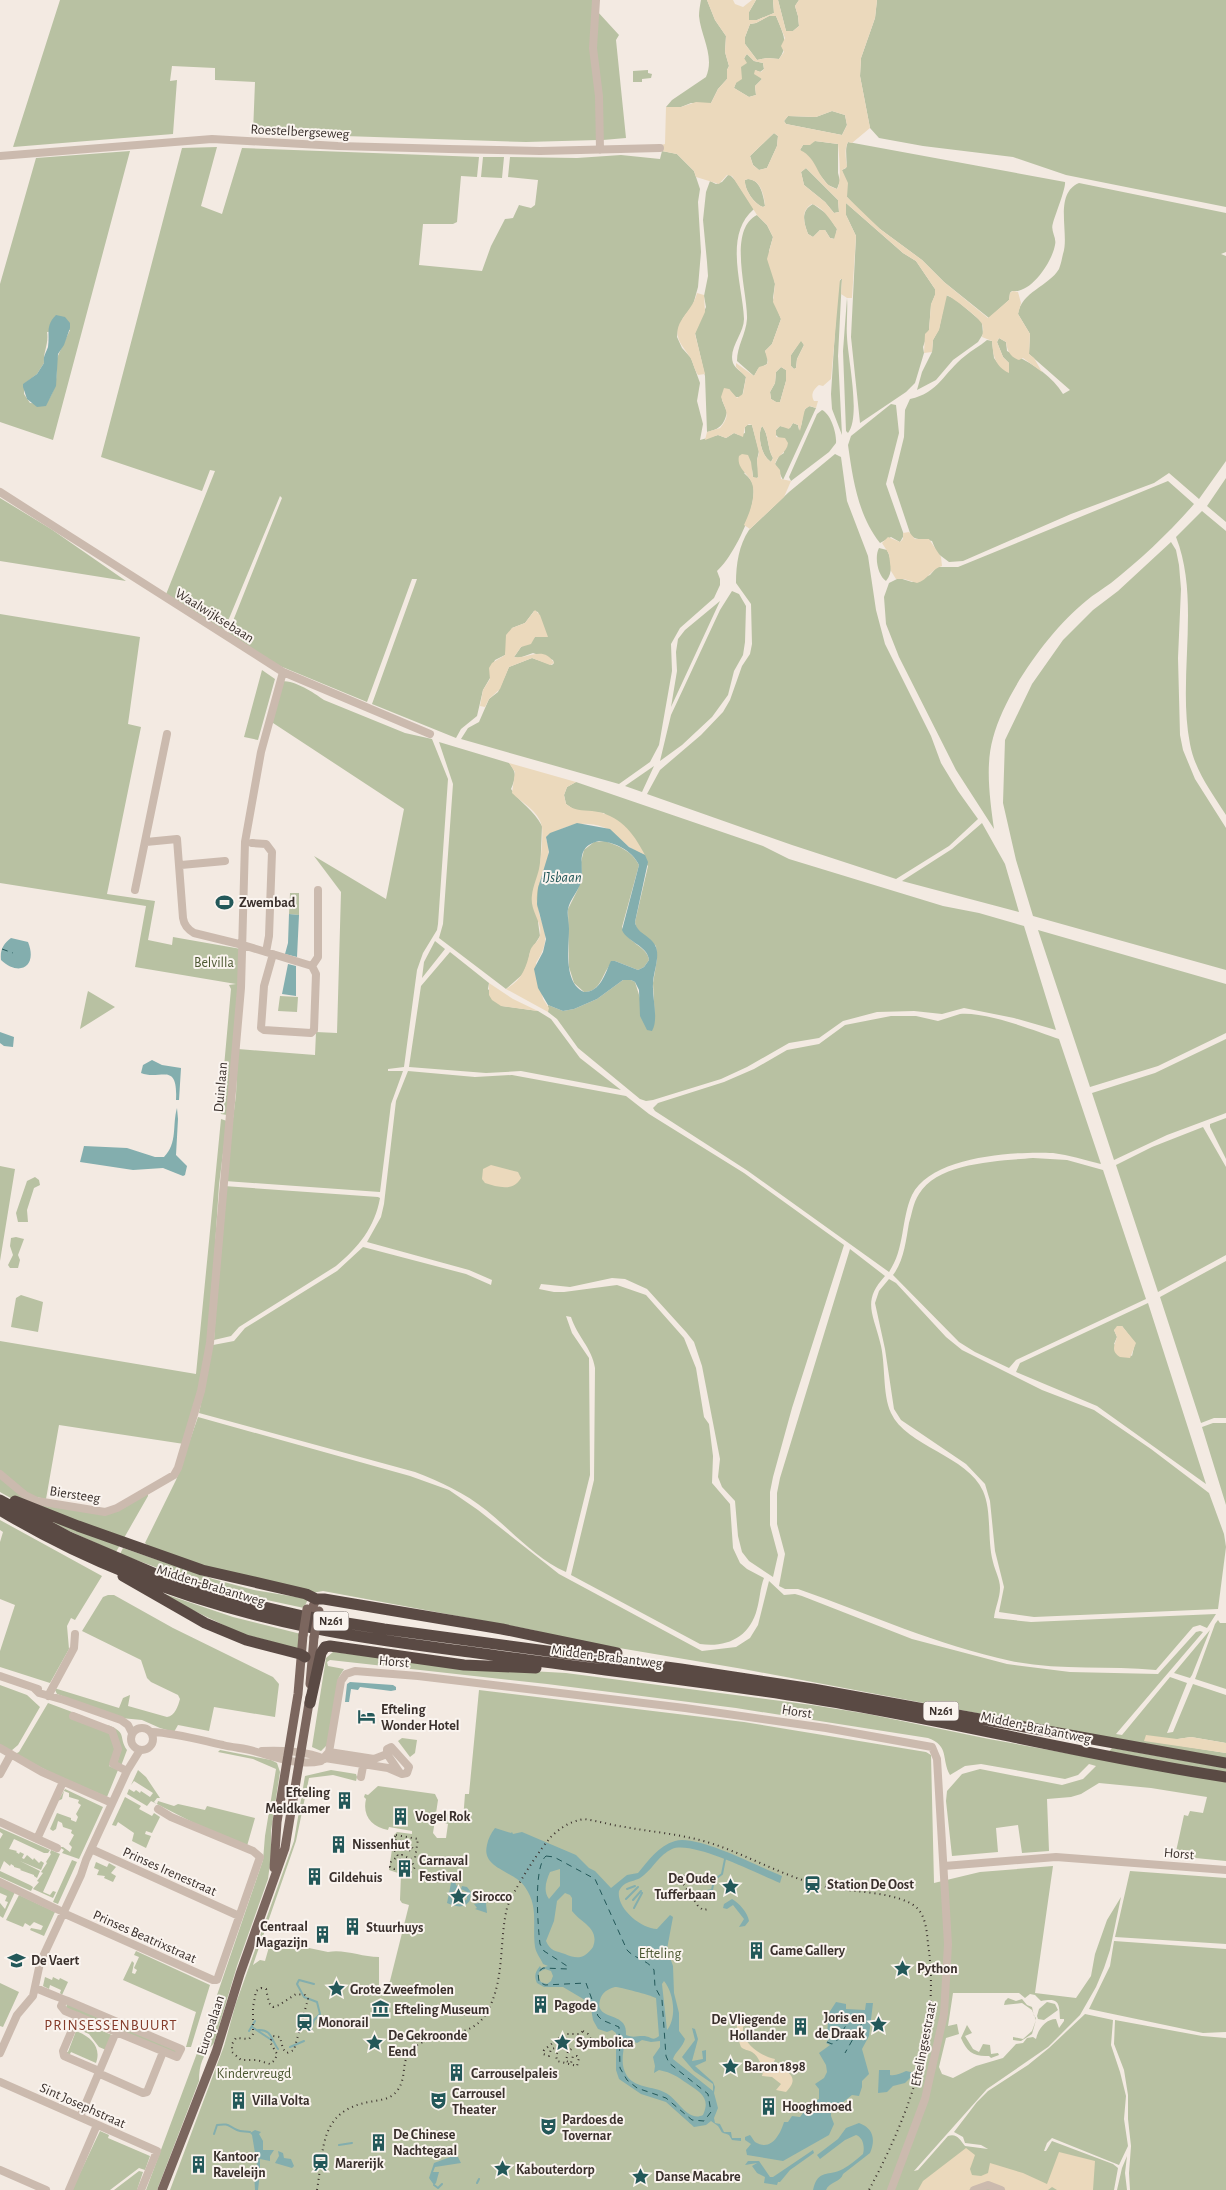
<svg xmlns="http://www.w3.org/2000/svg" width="1226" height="2190" font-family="'Alegreya Sans',sans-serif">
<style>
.green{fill:#b8c1a2;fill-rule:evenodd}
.sand{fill:#ebd9bc;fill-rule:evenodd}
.water{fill:#83aeae;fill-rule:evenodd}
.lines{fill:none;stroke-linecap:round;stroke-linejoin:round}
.stream{stroke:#83aeae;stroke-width:2}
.ferry{stroke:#235859;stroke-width:1;stroke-dasharray:6 5;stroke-linecap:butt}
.minor{stroke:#cbbaae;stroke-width:8}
.major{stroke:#7b665e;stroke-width:9}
.highway{stroke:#5a4a44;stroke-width:11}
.rail{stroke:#3a302c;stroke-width:2;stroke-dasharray:1 4;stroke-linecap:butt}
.major-bridge{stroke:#7b665e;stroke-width:9}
.labels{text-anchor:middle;stroke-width:4;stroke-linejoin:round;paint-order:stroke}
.shield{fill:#faf4ef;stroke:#746b66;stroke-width:1}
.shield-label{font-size:12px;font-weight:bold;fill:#3a302c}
.street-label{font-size:14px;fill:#3a302c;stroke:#faf4ef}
.poi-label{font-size:14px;font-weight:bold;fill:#3a302c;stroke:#faf4ef;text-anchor:start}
.park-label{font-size:14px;fill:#4b5731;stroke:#faf4ef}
.water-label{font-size:15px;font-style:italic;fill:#235859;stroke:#faf4ef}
.neighbourhood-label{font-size:15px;letter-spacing:1px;fill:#843b2a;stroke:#faf4ef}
</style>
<rect width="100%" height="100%" fill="#f3eae2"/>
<path class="green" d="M60,0h534l4,140 -72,2 -273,-9 2,-51 -40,-2v-12l-43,-2 -2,15 7,-1 -4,54 -160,13z
M701,0h6l8,20 11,16 -1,16 4,14 -2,4v9l-9,10 -7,14h-20l-10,4h-15l6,-7 34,-23c9,-21 -5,-40 -7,-61 0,-5 1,-11 2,-16z
M756,0h17l1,13 -17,7h-9l1,-8z
M778,0h21l-4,6 3,10 1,10 -6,5h-7z
M877,0h349v207l-160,-32 -53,-18 -90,-11 -44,-8 -9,-10 -10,-52 1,-18 14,-40z
M597,11l22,24 -3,5 10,98 -23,2 -8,-90z
M769,16h7c6,15 14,28 3,43l-12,-1 -10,2 -12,-16v-7l5,-13 6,-1z
M747,54l7,7 9,2 1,6 -4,3 -5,-2 7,9 -7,7 1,9 -7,2 -15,-9c4,-9 8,-29 13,-34z
M648,70v3l4,1 -1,4 -9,1v3h-9v-11z
M832,111l13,4 2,10 -5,10 -56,-11 -2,-3 4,-5 28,1z
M774,133l4,3 -1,10 -10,22 -8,2 -6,-5 -3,-9z
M815,141l23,3v29l2,8 -3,8 -9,-4 -28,-35 3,-5z
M848,142l217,40c1,6 -10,33 -12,41 -3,8 4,14 2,22 -3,17 -24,49 -43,46l-2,2 -1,7 -20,18 -45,-36 -22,-22 -42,-31 -22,-20 -11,-12 -5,-27 4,-2c2,-8 -2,-18 2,-26z
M217,147l-16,59 21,8 20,-66 237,9 -2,20 -16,-1 -4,46 -4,2h-30l-4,41 63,6 9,-25 14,-27 8,-1 6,-13 12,3 4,-3 3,-25 -30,-3 2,-20 67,1 44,-3 39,4 2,-8 15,3 17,17 6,18 -2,13 3,50 -3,35 -5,18 -10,13 -5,12 -1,7 5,11 9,10 9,25 -3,18 6,23 -3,16 18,-5 8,3 8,-5 5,2 6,-2v-6l2,-2h5l7,26 -2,9 2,16 -3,3 -3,-2 -1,-8 -8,4c3,3 8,7 9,12 5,22 -20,72 -36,86l3,8v6l-6,13 -34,30 -9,16 1,27 -13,74 -9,17 -31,22 -158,-45 7,-11 11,-6 10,-23 9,-7 11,-25 23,-9 20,7 2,-2 -1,-3 -20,-7 -14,5 -5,-1 7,-10 14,-10h12l-9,-25 -4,-1 -9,12 -13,5 -7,27 -10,5 -5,10v8l-7,12 -6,26 -16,13 -5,9 -84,-34 45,-125h-5l-45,123 -87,-36 -53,-30 55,-138 -2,-2 -57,137 -58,-36 50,-126 -5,-1 -8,21 -101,-34 81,-309z
M130,151l-77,289 -53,-18v-138l36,-126zM70,330c-2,4 -13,27 -13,29 0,16 0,32 -12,45l-15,-1 -6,-9v-10l13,-10 7,-11c-1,-11 5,-19 3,-31z
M483,157h21l-2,21 -21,-1z
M806,168l32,32 1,12 -5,1 -9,-11 -21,-17 -3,-13z
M729,174l6,6 19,29c-31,26 -11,77 -10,110 0,15 -16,29 -11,44 2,6 10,9 13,14l-4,20h-7l-6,-8 -7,11 5,12c-3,13 -7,17 -20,20l-2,-56 -10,-43 11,-26 -2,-11 4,-20 -1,-14 -4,-42 3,-28 4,-11 6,3 6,-2z
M748,179c13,1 15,16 17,27l-2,1c-9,-3 -19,-18 -18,-27z
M1079,183l147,30v39l-5,2 5,2v205l-27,38 -30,-26 -15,10 -83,31 -108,47 -14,1 -12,-9 -5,-12c-8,-3 -14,0 -21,-5l-18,-54 11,-45 1,-27 5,-11c29,-6 34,-27 55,-43 7,-6 15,-10 22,-16l5,1 2,17 3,4 12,1 -6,-6 -6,-15 2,-4 7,4 1,9c21,10 44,23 56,43l7,-4 -41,-36 1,-20 -12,-20c3,-22 31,-28 41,-45 2,-5 3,-11 4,-15 7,-20 -10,-60 16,-71z
M846,203l57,50 13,8 19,28v6l-4,10 -2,25 -6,17 1,6 -9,30 -9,9 -46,31 -9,-86 5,-101 -10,-21z
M813,204l14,10 10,15 -2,10 -5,-1 -5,-8h-5l-7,7 -5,-3c-4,-11 -8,-23 5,-30z
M757,215l10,10 6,12 -4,14 6,33 -2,14 8,21 -9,25 -7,7 3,7 -1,6 -9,5 -4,7 -17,-15c0,-15 9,-27 10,-42 1,-26 -20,-89 10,-104z
M842,278l-4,78 4,79 -10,-26 -1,-15 7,-111z
M946,295l9,4 27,23 1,12 -5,8 -25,18 -17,20 -19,10 5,-18 10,-20 1,-12 6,-11z
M847,298c1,13 -1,26 0,39 1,22 14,80 1,96l-2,-2 -3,-80z
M801,340l3,5 -7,14 -1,9 -2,1 -3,-3v-11z
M781,367l5,3v11l-6,21h-4l-5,-3 -1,-7 5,-9 1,-11z
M891,404l5,1 3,28 -13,51 18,51 -4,7 -9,-5 -11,6c-22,-28 -27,-63 -32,-98l3,-9z
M809,406l7,2 -33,72 -8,-16 4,-8 5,-3 -4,-14 -5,-5 1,-4 4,-4 10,2 3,-5 5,2 1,5c6,-8 0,-18 10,-24z
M822,410c9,4 15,24 14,33l-7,9 -38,29 -2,-4 28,-63z
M762,426c7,8 5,22 11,32l-2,4c-10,-6 -14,-27 -9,-36z
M835,454l6,3 6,44 21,55 8,54 9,34 46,92 10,27 17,28 20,28 -29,27 -53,33 -104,-34 -145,-51 13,-24 41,-35 22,-23 7,-12 12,-34 8,-12 2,-10 -1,-40 -15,-21c0,-19 3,-38 13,-53l40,-38z
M1226,478v44l-19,-16z
M1168,481l26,23c-23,27 -55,57 -83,79 -8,6 -17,11 -25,18 -36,29 -81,91 -93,137 -8,28 -3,62 1,91l-38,-59 -57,-113 -13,-33 -2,-27 5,-14 10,-5 13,4 18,-7 7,-8h21z
M0,498l51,31 75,52 -126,-20z
M1202,511l24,20v284c-14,-22 -31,-44 -36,-71 -13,-67 11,-143 -14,-207z
M1171,542l5,8 3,15 2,24 -3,69 2,77 3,15 12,29 31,49v142l-193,-54 -17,-56 -13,-57 2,-63 27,-56 31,-44 30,-30 25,-19z
M879,548l8,2c5,10 6,23 -1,31 -8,-5 -12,-24 -7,-33z
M732,591l7,3 7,12 -1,36 -2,13 -9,16 -6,24 -16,22 -30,28 -22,16 11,-46 49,-105z
M720,601l-49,106 6,-36 -1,-19 2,-13 7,-9z
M0,614l140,23 -12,87 13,3 -34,167 48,7 -7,39 24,5 1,-8 68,12 -14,166 -6,-1 -1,-3 11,-122 -2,-4 7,-1 -101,-17 11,-61 -146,-23z
M262,670l13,9 -17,61 -14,-3z
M282,681c14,0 31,11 42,19l81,33 27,6 16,40 -10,145 -1,6 -14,23 -6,17 -13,97 -16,2v2h15l-12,33 -11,88 -155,-11 11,-86 2,-46 77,6 1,-23 21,1 4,-141 -27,-36 72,43 18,-90 -134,-88z
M439,742l70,21c8,10 7,14 2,26 9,14 23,21 31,37l-4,96 2,14 -10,16 -2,10 -5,12 -17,15 -67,-51 4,-14 10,-140z
M654,766l-12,26 -17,-6z
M576,782l187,64 26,13 154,47 36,7 45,13 32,104 -42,-12 -50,-10 -22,6 -28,-3 -37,1 -34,9 -24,17 -30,5 -42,24 -26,12 -68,21 -7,1 -6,-2 -62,-51 -21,-29 -9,-7v-7l15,6 11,-2 23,-10 26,-19h8l4,2 5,16 15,22 -2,-37 4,-24 -1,-13 -19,-16 -2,-8 13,-56 -44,-53 -28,-2 -10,-7 -2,-9 3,-8z
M982,823l23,41 14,48 -117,-31 50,-32z
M605,841c14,5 27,10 34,24l-17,62c5,16 26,20 27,33l-5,7 -6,3 -23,-9c-13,6 -11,31 -31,31l-10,-9 -5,-16 -1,-58 10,-20 4,-14 -1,-13 3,-12 10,-8z
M290,893h9v22l-10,-1z
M1038,930l188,54v49l-68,33 -68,21z
M435,941l10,8 -23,29 2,-16z
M450,952l39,31 -1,6 14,17 36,5 13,8 29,39 41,32 -100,-19 -35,2 -77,-6 12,-81z
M88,991l27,16 -35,22 7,-34z
M280,996l18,1 -1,15 -19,-1z
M960,1014c28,-2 73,16 99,25l42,125c-16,-4 -32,-9 -48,-11 -38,-2 -122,3 -141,42 -11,24 -7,54 -23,77l-141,-101 -93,-60 -2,-3 5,-5 66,-21 30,-13 33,-19 32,-6 26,-19 46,-9h25l22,5z
M1226,1039v74l-59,22 -53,25 -22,-67 63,-20z
M408,1071l67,6 37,-2 114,21 23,18 95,59 100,72 -52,163 -19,69 -3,15v33l8,30 -5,22 -24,-16 -7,-9 -4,-16 -3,-35 -13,-14 -4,-10 2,-18 -18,-93 -8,-24 -8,-10 -39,-43 -22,-10 -13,-1 -42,9 -29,-3 -2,5 15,3h10l53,-7 29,10 38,43 12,30 8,49 5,7 4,32 -1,27 18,21 3,44 7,15 7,6 17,9c-4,10 -4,21 -7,31 -7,28 -30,39 -57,35l-129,-69 23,-95 1,-112c-3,-20 -18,-32 -24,-51l-5,-1 6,17 17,25 1,117 -24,97c-30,-13 -54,-41 -80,-62 -21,-17 -45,-28 -71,-38l-216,-59 14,-68 21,-4 11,-13 92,-57 26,-24 103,27 25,11 1,-5 -23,-10 -102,-28 14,-25 3,-13 12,-103z
M1226,1118v41l-16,-32v-3z
M221,1119l6,2 -8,64 -8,124 -6,54 -21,81 -125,-19 -13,74 -15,-3 -31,-25v-130l196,33z
M1203,1127l23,40v88l-68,37 -42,-127 36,-18z
M1033,1158l34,2 36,10 43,129 -130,61 -7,8 -34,-16 -16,-10 -66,-67c11,-14 13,-35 16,-52 3,-9 4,-20 10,-29 19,-32 80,-33 114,-36z
M0,1166l15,3 -15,92z
M35,1177l4,3 1,5 -6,3 -7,22 1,12h-10l-2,-9 10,-29 1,-3z
M224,1186l154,11 2,1c-5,29 -22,50 -44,68l-97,61 -8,9 -17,4z
M16,1237l8,2 -6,16 2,5 -2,8h-8l-2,-3 5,-10 -3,-9 1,-8z
M850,1249l35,27c-23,25 -12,37 -5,66 6,21 2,52 11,71 15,33 77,43 92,78 9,20 4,49 10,71 2,9 7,17 7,26 0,10 -5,20 -6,30l37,4 185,-8 -9,14 -7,-3 -7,2 -37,43c-48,-5 -97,1 -145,-9 -74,-16 -142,-47 -213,-72h-13l-6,-3 6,-32 -8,-30v-31l3,-15z
M1226,1261v157h-12l-13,5 -41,-126z
M889,1279l7,4 50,54 16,13 80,40 52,20 57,39 58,44 15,41 2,13 -8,62 -184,8 -35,-5 5,-25 -9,-36 -5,-50 -5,-17 -19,-20 -65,-44 -7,-11 -9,-60 -10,-46 4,-12z
M21,1295l22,7 -5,30 -27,-5 5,-29z
M1148,1303l58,181 -109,-78 -81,-34 4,-9zM1122,1326l13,17 -3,13 -18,-12 3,-7 -3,-7z
M198,1417l212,59 39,14 29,20 81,64 143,77 34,-4 14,-9 8,-13 11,-44 15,14 11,-1 7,2 110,43 95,25 63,8 88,2 38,-42 4,-1 3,1 -87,102 6,1 48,-58 17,6 -20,50 6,-1 20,-48 33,11v48l-35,-6 -13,2 -34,1 82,13v7l-483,-91 -177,-30 -33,-9 -210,-39 -11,2 -78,-18 -84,-27 -5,-5 31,-63z
M1213,1423h13v82l-24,-78z
M0,1477l46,29 64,8 38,-21v3l-32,56 -49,-22 -67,-38z
M0,1520l102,56 -27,44 -4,-2 -4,8 2,23 -19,34 -50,-16v-16l15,-46 -15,-6v-57l3,-10 -3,-2z
M123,1548l90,31 41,11 54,9 -4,9 -92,-20 -92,-34z
M147,1588l86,29 68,17 -3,15 -58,-16z
M108,1595h6l59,33 100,49 6,7 -4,33 -61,-10 -5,24 -31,-6 -4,7 -14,-4 -18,-8 -21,-2 -64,-24 -3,-6 65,20 4,-10 7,-3 -2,11 39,11c8,-1 11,-11 13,-18l-2,-4 -27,-13 -4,-4 -6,-18 -59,-29 21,-34z
M1218,1620l2,3h6v66l-31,-10 20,-55z
M1210,1630l-18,45 -2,3 -16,-5z
M333,1652l126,15 107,6 246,32 56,9 121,25 237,43v79l-51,-5 9,-41 4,1 2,-5 13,2 4,-16 -56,-9 -52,-5 -18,11 -10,3 -24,2 2,52 -27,2 -4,-28 -22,3 2,24 -46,4 -6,-55 1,-10 15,-17 18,-5 82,16 21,-6 13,-13 -7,-2 -11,11 -13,4 -84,-15 -16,2 -15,9c-9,-16 0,-29 -22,-37l-192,-30 -189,-24 -217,-24 -3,2 1,4 16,3 -5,8 -12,68 -6,6 -9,-4 14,-89z
M0,1685l27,10 13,12 -22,38 -7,6 -11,-6z
M479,1690l265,32 182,30 5,3 3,128 46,-11 73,-6 -18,127 41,5 15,-22 4,-22 12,-34 14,-23 -11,53 -6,18 -8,19 -16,28 -32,32 -61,42 -73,82 4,-1 30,-34c9,-3 12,4 17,10l23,3 -7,-4 -16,-2 -2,-6 -9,-5 23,-30 11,-11 40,-26 21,-17 36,-34 28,6 -2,25 9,27 6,24 -2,23 4,27 -9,19 -67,-27 -5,5 -3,8h2l6,-10 61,23 5,4 -4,22h-944l54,-144 12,-43 58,-162 11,-65 26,-6 25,4 1,3 -1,4 -23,-6 -24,3 -13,63 -43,124 7,-5 5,1 6,-21 57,12c17,-3 33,5 51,5v31l6,1 5,-8 19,-76 -7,-2 -2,-3 1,-26 -12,-4 5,-35 3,-3 15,2v-3l-23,-4 -1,3c-16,-3 -26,-14 -22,-31l-2,-2 1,-3 3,1 10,-9 57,8 3,6 -5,33 4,5h9l2,-14 -3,-1 1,-9h5v4l12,2 2,-26h4zM953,1993h66l6,5 5,-4 5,1 6,6c19,-4 18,3 19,18h4v2l-5,7 -3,-9c-10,0 -18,10 -20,20l-3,-2 -6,1 -4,5 -7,1 -13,14 -27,8 -23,12 -11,-4 -3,-7 7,-29 13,-4 -2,-10 -9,2z
M48,1703l35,13 28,19 4,17 -6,14 9,4 -11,27 -51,-22 -41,-21 4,-2z
M108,1725c20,8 10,12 19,25l-6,16 -4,-2 3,-12z
M402,1738l15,2 -2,13 -5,4 -12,-16z
M1112,1748l114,20v7l-119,-21z
M220,1750l51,10 6,3 3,9 -9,59v26l-3,22 -31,87 -23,77c-11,12 -15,21 -15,38l-42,109h-11l54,-145 63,-185 2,-24 11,-67 -23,-10 -35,-7z
M138,1770l8,7 14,21h-3l-3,4 3,2 1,-3 16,5 4,-2 27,6 2,-4 48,12 -8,28 -55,-24 -41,-21 -4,5 -20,-12 2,-5 5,3 2,-2 4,3 1,-2 9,6 3,-4 -19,-12 -3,4z
M65,1789l38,18 -24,52 -17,-6 2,-3 -5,-3h4l7,5 2,-5 -3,-3 5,-9 -3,-2 1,-3 -9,-3 -1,-4 -4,-2 -2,8 -3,2 -3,-2 7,-16 14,5v2l5,2 2,-5 -2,-3 5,-9 -3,-2 1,-3 -10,-3v-4l-5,-2 -2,8 -4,2z
M125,1797l16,9 -2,3 13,7 2,-3 6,4 -8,16 -6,-2 -1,3 6,2 -5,12 -14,-7 2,-8 -16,-11 -2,4 -4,-1z
M0,1828l50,22 -2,3h-4l-30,-14 -5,10 8,2 -1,1 3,2 1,-2 4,2 -2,4 2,1 3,-4 6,5 1,-2 5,5 2,-2 3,2 -3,7 -21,-9 20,10 -3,7 -3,-2v-1l-14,-5 1,-1 -7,-2v-1l-3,-2 -1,2 -6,-5 -4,9v-31l3,-5 -3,-2z
M51,1850l9,4 -17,38 7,3 3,-4 3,1 -3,6 -20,-9 6,-7 -2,-1 6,-8 -2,-1 6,-9 -1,-1 5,-8 -1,-1z
M72,1860l5,2 -19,42 -5,-2z
M96,1862l11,5 2,-4 7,4 -5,6 5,3 -3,6 -9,-4 1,-2 -8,-1 2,-5 -5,-2z
M0,1871l30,14 3,2 -2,4 -31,-14z
M1130,1871l96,7v66l-111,-7z
M0,1885l15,7 -12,26 -3,-2v-13l5,6 3,-7 -3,-1 2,-5 -7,-3z
M19,1895l36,17 -11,24 -14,-6 1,-2 10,2 2,-4 -9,-4 -4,4 -5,-3 -2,4 -17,-7z
M1114,1941l112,8v83l-23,1 -114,-24 21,-43z
M136,1951l74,34 -19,62h-5l10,-35 -73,-32 9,-19 2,2 -2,10 3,1 2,-4 -3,-2 5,-11 -5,-2z
M45,1977l7,3 1,-3 6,3 1,-2 8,4 -6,13 -2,-2 1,-3 -11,-5 -1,4 -6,-3z
M0,1983l19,9 -16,35 -3,-1z
M1008,1998l8,3 6,-2 5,6 5,2 2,9 2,2v2l-4,14 -11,7 -8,-1v-3l10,2 9,-8 4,-11 -4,-10 -10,-7 -18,2 1,-4z
M1047,2002l8,2 3,6 -14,10 -6,-1 -1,-3 2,-7z
M67,2004l110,46 -2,4 -109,-46z
M1115,2020l87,16 24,2v152h-96l-1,-17 2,-27 -3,-27v-24l-4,-25 -10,-26z
M78,2021l34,14 -6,15 -7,-3 -10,-13 -14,-6z
M967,2025l5,8 -7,3 8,13 6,3 4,-8 7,1 1,9 7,-1 1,2 -8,3 -2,-2c-15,1 -22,-4 -28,-18z
M76,2031c14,5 26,16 20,32l-25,-11 -2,4 -3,-4h2z
M100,2131l9,4 -1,3 42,18 -5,14 -6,-2 -29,22h-38z
M1127,2156l-2,17 2,17h-10l5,-22z
M139,2171l4,1 -6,18h-23z"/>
<path class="sand" d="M707,0h26l2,4 8,3 9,-7h4l-7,12v8h8l17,-7 -1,-13h5l8,31h7l6,-5 -1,-10 -3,-10 4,-6h78l-2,18 -14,40 -1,18 10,52 -18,15 -4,-1c-4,7 -2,17 -1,25l-5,3 6,13 -1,14 33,32 42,31 22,22 44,36 21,-18 1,-7 3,-2 5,1 3,11 -3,11 12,20 -1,20 5,4 8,14 -19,-14 -4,2c-9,-3 -12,-10 -13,-18l-7,-4 -2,4 6,15 6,6v10c-14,-7 -16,-17 -17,-32l-10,-4c1,-5 2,-8 0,-13 -3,-7 -28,-25 -35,-29l-8,35 -6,10 -1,12 -8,1 1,-19 4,-4 2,-26 4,-9v-6l-19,-28 -13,-8 -57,-50v12l10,21 -4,62h-5l-6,-4 1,-15h-2l-9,100 -8,7 -4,-1c-5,4 -9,9 -5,16h4l-2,7 -6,-2 -5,3 -5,22 -2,-6 -5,-2 -4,6 -9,-3 -4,4v7l9,1 3,5c-1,10 -11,12 -13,21l5,6 1,9 10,2 -7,16 -34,32 -6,-4c5,-11 11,-25 9,-38 -2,-13 -17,-17 -14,-31l3,-2 6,1 3,7 2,15 5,1 -1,-18 2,-7 -7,-28 -3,-1 -4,3 -2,10 -9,-4 -8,5 -8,-3 -13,5 2,-8 13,-4c11,-13 6,-17 1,-31l3,-9 5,1 8,9 6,-4 3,-17 -10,-10v-4l18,13 5,-9 7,-2 2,-3 -3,-11 7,-7 9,-25 -8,-17 2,-18 -8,-25 6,-22 -6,-12 -10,-10 -25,-39 -5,-1 -8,9 -23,-7 -2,-6 -17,-17 -15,-3 -1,-6 4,-1 1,-37h15l15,-5 15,1 7,-14 9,-10v-9l2,-4 -4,-14 1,-16 -11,-16zM769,16h7l9,22 -4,8 3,6 -5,7 -12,-1 -10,2 -12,-16v-7l5,-13 6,-1zM747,54l7,7 9,2 1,6 -3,3 -6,-2 -1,4 8,5 -7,7 1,9 -7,2 -15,-9 2,-5 6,-4 -1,-12 6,-4 -3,-5zM832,111l13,4 2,10 -5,10 -56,-11 -2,-3 4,-5 28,1zM774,133l4,3 -1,10 -10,22 -8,2 -6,-5 -3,-9zM815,141l23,3c1,10 4,38 -1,45 -20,-5 -18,-31 -37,-39l3,-5h7zM806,168l32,32 1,12 -5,1 -9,-11 -21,-17 -3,-13zM748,179c13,1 16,16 17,27l-2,1c-9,-3 -19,-18 -18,-27zM812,204c12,4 18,16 25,25l-3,10 -4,-1 -5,-8h-5l-7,7 -5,-3c-4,-11 -8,-23 4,-30zM801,341l3,4 -7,14 -1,9 -2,1 -3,-3v-11zM781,367l5,3v11l-6,21h-4l-5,-3 -1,-7 5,-9 1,-11zM762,426c7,8 5,22 11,32l-2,4c-10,-6 -14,-27 -9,-36z
M697,293l7,2 1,17 -10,22 10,40 -7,1c-4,-6 -5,-13 -8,-18 -8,-12 -18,-21 -9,-36 6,-10 13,-16 16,-28z
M909,532l6,7h14l12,18 1,9c-11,3 -14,14 -25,17l-13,-4h-8l-5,-8 -2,-17 -7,-11 6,-6 12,5 3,-3v-6z
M535,610l5,5 8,22h-13l-4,7 -10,3 -7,10c14,2 30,-12 40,6l-4,2 -18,-7 -23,9 -9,22 -11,10 -4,8 -5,-1 3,-16 7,-11 -1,-11 3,-5 13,-8 1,-20 6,-7 13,-5z
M509,763l67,19 -9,5 -3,8 2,9c9,7 15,6 26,7 27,3 41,21 53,44 -5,-2 -10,-4 -14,-7 -9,-6 -18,-18 -28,-21 -21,-7 -40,-2 -57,12 8,17 -4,33 -8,49 -7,34 21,40 -2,75l7,36 6,9 -1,4 -42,-23c16,-9 20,-21 24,-37 2,-10 12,-9 10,-24 -2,-11 -10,-20 -8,-33 1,-9 5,-17 7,-26 2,-9 4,-33 3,-42 -3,-16 -20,-24 -30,-34l3,-21z
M489,983l24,16 25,12 -37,-5 -9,-6 -3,-5z
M491,1165l27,7 3,6c-8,14 -23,9 -36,5l-3,-4 1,-10z
M1117,1326h5l14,17 -6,15 -10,-1c-9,-6 -6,-11 -3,-20l-3,-7z
M1146,1735l31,4 14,-2 35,6v10l-82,-12z
M743,2017c7,1 16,2 18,9l-4,1 -7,-6 -7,6c-1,17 18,29 32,32l-1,3c-19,6 -11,-3 -22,-10 -4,-2 -8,-2 -11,-5 -4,-11 -8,-23 2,-30z
M778,2066c13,7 21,13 8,26l-10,-2 5,-6 -9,-7 -10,-1 1,-4z
M966,2148l9,7 -5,14 2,6 9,1 7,-3 2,-10 33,10 24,11 12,-32 36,9 -2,29h-36l-5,-3 -4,3h-44l-24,-6 -11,6h-51l5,-9z"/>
<path class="water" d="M56,315l9,2 5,6v5l-6,17 -6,9 -2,32 -10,20 -9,1 -10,-8 -4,-12v-3l14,-10 7,-11c-1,-7 2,-10 4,-16 2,-14 -3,-21 8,-32z
M577,823l33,6 19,18 16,8 3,7 -13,60c2,12 15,13 20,23 6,11 -2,27 -2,39 -1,14 6,35 -1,47l-5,-1 -7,-14 -1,-26 -4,-8 -4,-2h-8l-26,19 -23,10 -11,2 -15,-6 -10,-17 -4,-19 9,-17 3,-13 -9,-35 1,-16 11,-36 -3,-15 4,-4zM599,841c15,1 33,9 40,24l-17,65c5,12 26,16 27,30l-5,7 -6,3 -23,-9h-4c-6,12 -10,31 -27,31 -21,-9 -15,-45 -15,-63 0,-7 -2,-14 -1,-20 2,-10 10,-17 13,-27 4,-15 -8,-35 18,-41z
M289,914l10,1 -2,42 -12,-3 3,-11z
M11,938l17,4c10,25 -9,35 -27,18 -1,-10 2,-16 10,-22z
M288,964l8,2v30l-14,-2z
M0,1032l14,5 -1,10 -9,-1 -4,-3z
M152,1060l10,5 19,3 -2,32h-3c2,-40 -16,-19 -35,-27l2,-8z
M177,1108l1,11 -2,36 11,11 -2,9 -2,1 -20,-8 -30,2 -53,-8 4,-16 43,2 28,9h9c14,-14 8,-32 13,-49z
M350,1682l43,3 3,2v3l-5,1 -31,-4 -2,3 -7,-1 -2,13h-4l2,-18z
M495,1828l16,5 1,-1 1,2 9,-2 54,23 13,13 6,3 16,17 16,-13 11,-2c10,-12 20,-27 37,-32 22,-7 86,27 107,35l-2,7c-22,-9 -88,-43 -108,-34 -13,6 -18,18 -28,26 -8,8 -19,4 -25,16 -3,17 22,38 38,38l13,-14 3,2 -6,32 6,17 1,27 5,20v18l6,8c-2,8 -10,13 -12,20l40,32v-7l-19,-13 -12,-14 13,-17 -3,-12 3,1 3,10 -6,22 11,-2 -1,-8 4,-1v11l-11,5 18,16 2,5 -1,6 4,15 -4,10 1,5 5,1 4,8h7l1,6h9v3l-9,-1 -3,-5c-10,-4 -5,0 -11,-9l-7,-5 -5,4 -12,2 -28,-25 -25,-8 -22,-15 -3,-9v-37l-4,-3 -5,2 -9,-3 -5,-9 -3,-17 -27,-16h-19l-7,-4c-3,-7 -2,-11 3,-17l1,2 7,-2 -5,-2c-2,-5 -7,-11 -8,-17 -3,-23 4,-40 -10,-60 -12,-17 -44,-18 -38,-42 1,-6 4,-12 8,-17zM560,1869v17l-11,13c-6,-8 -3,-18 1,-27zM565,1893l5,2 2,3v13c9,12 28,17 21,36 -8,11 -15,13 -28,7 -9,-3 -15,-3 -19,-13l8,-20 3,-20zM545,1969l6,2 2,5 -2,5 -4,3 -6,-2 -3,-5 1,-5zM664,1981c10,12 13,37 3,49l-5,-46zM615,1987c5,0 35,8 41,11l3,38c-7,6 -8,0 -16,0 -7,0 -10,2 -17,-1 0,-4 0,-8 -3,-12 -7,-9 -28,-6 -23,-23 2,-8 8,-11 15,-13zM629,2040l8,3 5,-3 9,2 9,-1v6l-7,10 2,9 -1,7 5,-3c14,3 17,6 29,14 12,8 23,14 15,31 -14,7 -24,-13 -34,-20 -13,-10 -32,-5 -42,-19 -7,-11 -4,-23 -2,-35z
M455,1881l1,4 3,2 -8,7c0,7 3,11 10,10l6,-5v-7l-6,-3 1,-3 5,1 4,5 -1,8c-6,10 -15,6 -23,3l4,-20z
M481,1893l7,3 -2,8 1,9 -12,-4 2,-1 -3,-4 5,-1 4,-5z
M732,1899c7,4 16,14 17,22l-4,5 -6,1 5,-8 -11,-14 -6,4 -4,-1 1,-4z
M836,2002l10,2v5l19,1 1,-7h7l-4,33 -7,13 7,25 -7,7v6l-3,9 -7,-1 -21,17v4l3,8 -5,11 -46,26 -36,-6 -1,-5 5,-6 -6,-4v-3l5,-2c2,2 3,5 5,7 16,10 25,-7 29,-20h4l4,-6 8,1 10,-13 9,-5v-10l-4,-5 9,-6 3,-6 -1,-7 -7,-12 11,-8 -4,-2 5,-7 -4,-3 1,-10 2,-3 -3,-4z
M879,2070h11v5c6,1 11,-2 16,-4l9,2 -10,10 -12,3 -6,6 -9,1z
M859,2123c14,5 17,16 11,30l-27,21c-2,8 -14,8 -17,16h-13c5,-22 16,-13 30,-21 7,-4 14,-10 20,-15 2,-7 0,-17 -7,-19l-11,5 -25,19 -3,-4 21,-16 8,-11z
M255,2130l6,2 -2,2 4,7v9h11l-4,6v5l-10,-2v14l-2,17h-3l-1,-18 3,-7 -5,-30 -2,-2z
M813,2150l1,3 -24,17 -10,12h-2l-1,3 -13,-2 1,-6 -8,-4 -5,-7 5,-3 -12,2 3,-4h11l11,16h3z
M278,2151l5,2 1,5 7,1 3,7 -2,2 -17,-5 4,-7z
M453,2156l5,1 3,6 -26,4 -2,5h6l-3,11 -2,2 -5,-7 5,-15z"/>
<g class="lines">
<path class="stream" d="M627,1889l8,-3
M707,1891l5,-1 2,-10 8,-6 3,-15
M626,1899l12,-12
M633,1900l8,-9
M634,1908l8,-15
M252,2027l21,14
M258,2030c14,-1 13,10 20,19
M311,2030l3,-10 6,-6 -3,-12 -13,-5 -7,-13 2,-4 15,4
M249,2031l6,-10
M290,2047l14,-6
M214,2134l3,-9c12,-2 11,1 20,5 4,2 9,1 13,2
M339,2145l13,-2
M477,2183l2,-4
M434,2185l4,3 4,-4"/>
<path class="ferry" d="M2,949l11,4
M546,1856l8,1 41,22 32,71c8,9 21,10 27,20l1,17 7,13 4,56 3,7 39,31 3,18 -7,9 -12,-1 -26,-22 -29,-10 -10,-8 -7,-12 -1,-41 -17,-7 -4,-4 -12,-33 -41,2 -6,-3 -1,-10 5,-4 25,1 -1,-3 -23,-15 -4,-7c-2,-17 -7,-77 6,-88z
M827,2042l5,2 4,-2 15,-25 2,-2h6l4,5 -1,3 -17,30"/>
<path class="minor" d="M596,0l-3,48 6,48 1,54
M0,156l212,-17 126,7 111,3 91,2 120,-3
M0,492l283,180 147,62
M146,842l31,-3 6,79c1,7 4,11 11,15l49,12 69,21 4,8 -2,56 -3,3 -47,-3 -3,-2 3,-42 9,-32
M252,843l14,1 6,8 -3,84 -3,16
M181,865l44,-4
M135,890l32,-156
M312,966l6,-9v-67
M0,1474l25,21 12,6 68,11 12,-4 57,-33 4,-7 23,-77 9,-48 31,-355 4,-146 16,-90 22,-80
M0,1676l38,13
M34,1688l5,5 25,7 57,20 7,5 4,8
M48,1696l26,-48 1,-14
M73,1716l39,15 6,18 -5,15 14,7
M131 1739a11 11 0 1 1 22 0a11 11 0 1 1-22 0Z
M152,1732c24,1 48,8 71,13 11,3 23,3 34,7 21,6 42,14 64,9l8,-9 12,-71 5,-7 9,-3 63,5 267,32 141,20 106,19 5,12 11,185 -4,70 -19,85 -34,91
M0,1748l42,24 70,31
M262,1751c16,-1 47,0 62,8
M329,1752l45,7 13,-5
M325,1758l63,10 14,6 5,-1 2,-6 -18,-20 -4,2v5l13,19
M0,1774l11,-20
M361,1777l3,-16
M0,1822l57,26
M37,1839l26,-57
M91,1849l148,67
M944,1866l112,-9 170,13
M0,1882l63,30
M63,1913l150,67h4l43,-123 -7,-6 -82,-34 -13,-8
M36,1988c11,5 22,9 32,13l113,48 -4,8 -112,-46 -4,-5 3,-6
M78,2016l-15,35 1,5 35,15
M0,2053l17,-38 16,-19 7,-33 41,-88 5,-15 41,-89 13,-21
M98,2073l45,20 4,-1 16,-40
M0,2082l157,69 -16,39
M80,2117l36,-85
M0,2170l46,20
M69,2190l28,-65
M974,2190l14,-5 13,5"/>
<path class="major" d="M312,1609l4,-10
M310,1684l4,-47
M274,1868l3,-46 21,-128 5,-59
M162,2190l54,-138 24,-78 45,-126 25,-151"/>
<path class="highway" d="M0,1500l69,37 89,38 76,25 69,16 81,13 297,40 132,20 413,74
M15,1501l63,25 124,44 104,24 10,5h8l178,30 115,24
M0,1510c96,58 204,96 313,118 52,11 104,17 157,24 113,16 226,28 339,46 140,22 277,58 417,79
M123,1576l82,47 41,17 54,14 5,3
M310,1703l11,-50 4,-6 5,-1 134,19 72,3"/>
<path class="rail" d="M396,1835l22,4 -3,19 -4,1 -9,-4 -2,4 2,4 11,1 2,3 -3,5h-4l-7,-6 -7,3 -4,-2 1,-5 7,-6 -5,-8 1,-4 14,7 5,-2 -4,-7 -14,-2 -1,-2z
M684,1875l-2,7 16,24 5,4 6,-1
M261,1988l5,1 3,14 4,4 6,-2 17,-11 9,1 3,4 -14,51 -7,3 -4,-4 -3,-12 -7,-1 -3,6 7,12 -2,6 -5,4 -13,-4h-16l-9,-8v-8l4,-6 13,1 4,-5v-27l3,-16z
M583,2031l5,3 5,9 -10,7 -3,-6 -12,7 -2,10 5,2 2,-7h4l2,2 -2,8 -20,-5 -1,-6 5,-8 -10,2 -2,7 -6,-2 1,-4 20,-16h16z
M317,2190c7,-41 2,-79 52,-88 10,-2 21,-2 28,-11 13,-17 -1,-35 24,-48 24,-11 53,-6 66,-31 18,-31 12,-71 20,-104 4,-14 36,-65 47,-74 9,-8 18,-13 30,-15 14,2 27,6 41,8 27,5 55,7 82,15 42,13 80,37 124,46 22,4 71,4 87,21 8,9 9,24 10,35 13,87 -19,171 -59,246"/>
<path class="major-bridge" d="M303,1635l4,-26
M314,1637l5,-26"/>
</g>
<defs>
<symbol id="stadium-bare" viewBox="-9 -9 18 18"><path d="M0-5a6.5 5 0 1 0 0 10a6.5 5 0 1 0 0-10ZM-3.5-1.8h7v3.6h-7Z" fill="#235859" stroke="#faf4ef" stroke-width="2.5" paint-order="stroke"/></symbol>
<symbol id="hotel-bare" viewBox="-9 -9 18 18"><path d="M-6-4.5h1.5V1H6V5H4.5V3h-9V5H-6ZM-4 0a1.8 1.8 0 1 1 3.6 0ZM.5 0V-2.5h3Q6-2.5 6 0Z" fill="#235859" stroke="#faf4ef" stroke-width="2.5" paint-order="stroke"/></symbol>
<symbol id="building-bare" viewBox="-9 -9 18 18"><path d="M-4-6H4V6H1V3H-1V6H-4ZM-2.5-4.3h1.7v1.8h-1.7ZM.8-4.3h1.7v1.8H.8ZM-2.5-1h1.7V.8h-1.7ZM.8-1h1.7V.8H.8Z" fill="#235859" stroke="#faf4ef" stroke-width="2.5" paint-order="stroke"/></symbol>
<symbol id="station-bare" viewBox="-9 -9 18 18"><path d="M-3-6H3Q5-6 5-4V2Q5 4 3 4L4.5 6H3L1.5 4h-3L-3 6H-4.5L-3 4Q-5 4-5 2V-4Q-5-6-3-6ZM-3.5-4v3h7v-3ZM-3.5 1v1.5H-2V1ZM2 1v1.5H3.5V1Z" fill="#235859" stroke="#faf4ef" stroke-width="2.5" paint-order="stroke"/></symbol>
<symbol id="sight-bare" viewBox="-9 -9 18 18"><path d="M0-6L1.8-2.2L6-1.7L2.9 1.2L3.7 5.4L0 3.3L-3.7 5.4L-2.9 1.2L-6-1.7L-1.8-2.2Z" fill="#235859" stroke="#faf4ef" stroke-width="2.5" paint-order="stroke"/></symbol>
<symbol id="school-bare" viewBox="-9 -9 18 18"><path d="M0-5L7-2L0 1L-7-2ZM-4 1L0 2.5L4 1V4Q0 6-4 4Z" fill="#235859" stroke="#faf4ef" stroke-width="2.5" paint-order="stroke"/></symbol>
<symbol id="museum-bare" viewBox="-9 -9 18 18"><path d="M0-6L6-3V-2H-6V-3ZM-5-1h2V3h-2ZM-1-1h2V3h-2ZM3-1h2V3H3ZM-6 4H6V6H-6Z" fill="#235859" stroke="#faf4ef" stroke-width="2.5" paint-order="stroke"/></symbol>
<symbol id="theatre-bare" viewBox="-9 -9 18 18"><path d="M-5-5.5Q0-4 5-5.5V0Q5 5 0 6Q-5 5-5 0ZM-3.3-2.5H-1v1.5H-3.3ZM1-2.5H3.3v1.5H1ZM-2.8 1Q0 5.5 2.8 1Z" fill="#235859" stroke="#faf4ef" stroke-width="2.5" paint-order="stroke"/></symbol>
</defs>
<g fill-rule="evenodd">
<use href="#stadium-bare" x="212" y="890" width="25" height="25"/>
<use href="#hotel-bare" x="354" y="1704" width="25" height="25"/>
<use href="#building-bare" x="332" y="1788" width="25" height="25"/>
<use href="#building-bare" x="388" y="1804" width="25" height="25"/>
<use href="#building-bare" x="326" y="1832" width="25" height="25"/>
<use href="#building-bare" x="392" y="1856" width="25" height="25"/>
<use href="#building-bare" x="302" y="1864" width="25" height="25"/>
<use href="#station-bare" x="800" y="1872" width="25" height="25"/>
<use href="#sight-bare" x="718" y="1874" width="25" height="25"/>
<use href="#sight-bare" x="446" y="1884" width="25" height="25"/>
<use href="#building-bare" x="340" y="1914" width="25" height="25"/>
<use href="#building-bare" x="310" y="1922" width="25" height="25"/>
<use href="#building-bare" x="744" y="1938" width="25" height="25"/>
<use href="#school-bare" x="4" y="1948" width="25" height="25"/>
<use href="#sight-bare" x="890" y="1956" width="25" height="25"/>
<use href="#sight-bare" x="324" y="1976" width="25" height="25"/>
<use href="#building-bare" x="528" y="1992" width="25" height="25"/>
<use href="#museum-bare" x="368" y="1996" width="25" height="25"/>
<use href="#station-bare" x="292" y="2010" width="25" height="25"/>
<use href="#sight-bare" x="866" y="2012" width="25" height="25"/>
<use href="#building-bare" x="788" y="2014" width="25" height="25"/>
<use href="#sight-bare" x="550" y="2030" width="25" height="25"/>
<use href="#sight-bare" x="362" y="2030" width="25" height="25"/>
<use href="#sight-bare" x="718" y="2054" width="25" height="25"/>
<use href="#building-bare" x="444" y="2060" width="25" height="25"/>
<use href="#building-bare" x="226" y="2088" width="25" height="25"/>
<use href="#theatre-bare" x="426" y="2088" width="25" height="25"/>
<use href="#building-bare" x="756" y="2094" width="25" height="25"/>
<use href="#theatre-bare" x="536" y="2114" width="25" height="25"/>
<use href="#building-bare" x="366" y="2130" width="25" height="25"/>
<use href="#station-bare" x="308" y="2150" width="25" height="25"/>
<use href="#building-bare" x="186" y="2152" width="25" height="25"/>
<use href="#sight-bare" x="490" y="2156" width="25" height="25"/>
<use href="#sight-bare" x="628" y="2164" width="25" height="25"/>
</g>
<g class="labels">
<g class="shield">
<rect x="313.5" y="1611.5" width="35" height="19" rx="4"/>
<rect x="923.5" y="1701.5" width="35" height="19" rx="4"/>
</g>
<g class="shield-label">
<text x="331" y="1625">N261</text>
<text x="941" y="1715">N261</text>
</g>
<g class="street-label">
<text transform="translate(300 131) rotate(3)" y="5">Roestelbergseweg</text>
<text transform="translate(215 615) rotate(32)" y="5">Waalwijksebaan</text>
<text transform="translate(220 1087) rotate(-85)" y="5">Duinlaan</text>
<text transform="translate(75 1494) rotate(9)" y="5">Biersteeg</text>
<text transform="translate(211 1585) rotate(17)" y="5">Midden-Brabantweg</text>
<text transform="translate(607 1656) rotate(7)" y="5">Midden-Brabantweg</text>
<text transform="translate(394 1661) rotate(5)" y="5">Horst</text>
<text transform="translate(797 1711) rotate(9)" y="5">Horst</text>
<text transform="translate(1036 1727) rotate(12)" y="5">Midden-Brabantweg</text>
<text transform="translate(1179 1853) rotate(5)" y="5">Horst</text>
<text transform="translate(170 1871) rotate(24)" y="5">Prinses Irenestraat</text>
<text transform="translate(145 1936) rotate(24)" y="5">Prinses Beatrixstraat</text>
<text transform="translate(210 2025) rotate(-72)" y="5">Europalaan</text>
<text transform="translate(923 2044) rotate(-79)" y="5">Eftelingsestraat</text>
<text transform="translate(83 2105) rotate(24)" y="5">Sint Josephstraat</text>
</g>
<g class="poi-label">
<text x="239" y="907">Zwembad</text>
<text x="381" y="1714">Efteling<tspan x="381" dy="16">Wonder Hotel</tspan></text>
<text x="330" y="1797" text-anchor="end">Efteling<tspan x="330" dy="16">Meldkamer</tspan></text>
<text x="415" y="1821">Vogel Rok</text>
<text x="352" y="1849">Nissenhut</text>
<text x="419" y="1865">Carnaval<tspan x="419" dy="16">Festival</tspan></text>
<text x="329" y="1882">Gildehuis</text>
<text x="716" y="1883" text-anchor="end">De Oude<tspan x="716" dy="16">Tufferbaan</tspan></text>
<text x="827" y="1889">Station De Oost</text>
<text x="472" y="1901">Sirocco</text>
<text x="308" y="1931" text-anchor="end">Centraal<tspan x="308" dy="16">Magazijn</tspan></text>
<text x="366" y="1932">Stuurhuys</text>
<text x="770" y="1955">Game Gallery</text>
<text x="31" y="1965">De Vaert</text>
<text x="917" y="1973">Python</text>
<text x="350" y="1994">Grote Zweefmolen</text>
<text x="554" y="2010">Pagode</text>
<text x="394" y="2014">Efteling Museum</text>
<text x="865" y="2022" text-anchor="end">Joris en<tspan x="865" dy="16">de Draak</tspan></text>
<text x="786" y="2024" text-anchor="end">De Vliegende<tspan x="786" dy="16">Hollander</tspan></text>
<text x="318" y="2027">Monorail</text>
<text x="388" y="2040">De Gekroonde<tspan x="388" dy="16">Eend</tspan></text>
<text x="576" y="2047">Symbolica</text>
<text x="744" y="2071">Baron 1898</text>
<text x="471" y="2078">Carrouselpaleis</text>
<text x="452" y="2098">Carrousel<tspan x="452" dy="16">Theater</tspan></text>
<text x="252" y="2105">Villa Volta</text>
<text x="782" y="2111">Hooghmoed</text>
<text x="562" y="2124">Pardoes de<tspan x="562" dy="16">Tovernar</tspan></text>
<text x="393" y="2139">De Chinese<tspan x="393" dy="16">Nachtegaal</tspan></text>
<text x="213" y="2161">Kantoor<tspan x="213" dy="16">Raveleijn</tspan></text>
<text x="335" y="2168">Marerijk</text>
<text x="516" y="2174">Kabouterdorp</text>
<text x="655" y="2181">Danse Macabre</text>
</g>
<g class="park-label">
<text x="214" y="967">Belvilla</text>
<text x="660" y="1958">Efteling</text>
<text x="254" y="2078">Kindervreugd</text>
</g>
<g class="water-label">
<text x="562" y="882">IJsbaan</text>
</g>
<g class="neighbourhood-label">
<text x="111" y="2030">PRINSESSENBUURT</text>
</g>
</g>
</svg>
